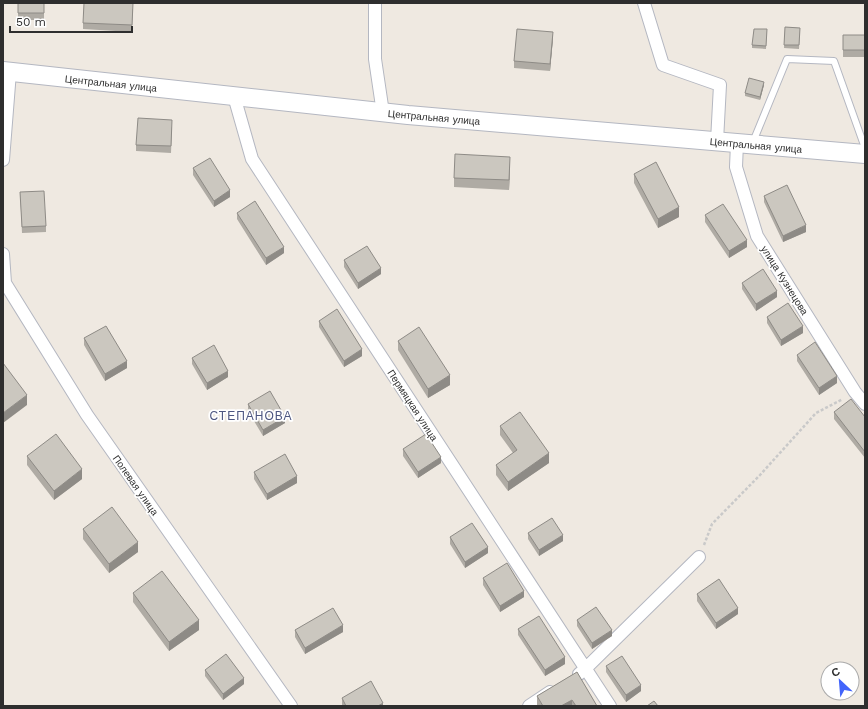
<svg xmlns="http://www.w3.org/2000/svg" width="868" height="709" font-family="'Work Sans',sans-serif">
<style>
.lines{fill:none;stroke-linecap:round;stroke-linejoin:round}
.service-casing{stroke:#b4b7c1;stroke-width:8}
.minor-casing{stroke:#b4b7c1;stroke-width:14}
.secondary-casing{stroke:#b4b7c1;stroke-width:20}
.path{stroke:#c9c9c9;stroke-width:2.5;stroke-dasharray:3 2;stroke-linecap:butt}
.service{stroke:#fff;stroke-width:6}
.minor{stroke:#fff;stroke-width:12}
.secondary{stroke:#fff;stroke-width:18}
.wall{fill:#afaba4}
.shaded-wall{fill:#8e8b86}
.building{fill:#cbc7bf;stroke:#8e8b86}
.labels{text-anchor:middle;stroke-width:3.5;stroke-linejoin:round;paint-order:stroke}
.street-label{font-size:10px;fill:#2e2e2e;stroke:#fff}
.quarter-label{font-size:12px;letter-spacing:1px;fill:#4d5680;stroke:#fff}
</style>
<rect width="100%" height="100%" fill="#efe9e1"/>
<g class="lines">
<defs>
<path id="service" d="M753,142l34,-83 47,2 31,87"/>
<path id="minor" d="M375,3v56l8,54
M644,3l19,62 57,20 -3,56
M234,96l18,63 358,547
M737,143l-1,24 21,69 98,156 10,12
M3,160l7,-88
M3,254l2,29 82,132 204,291
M579,674l6,-5 114,-112
M529,706l21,-14"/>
<path id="secondary" d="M3,71l405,44 457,39"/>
</defs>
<use href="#service" class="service-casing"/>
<use href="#minor" class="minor-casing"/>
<use href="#secondary" class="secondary-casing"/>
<path class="path" d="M704,545l8,-21 48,-49 56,-62 27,-14"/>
<use href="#service" class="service"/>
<use href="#minor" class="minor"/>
<use href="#secondary" class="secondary"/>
</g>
<path class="wall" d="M18,3h26v17h-26z
M133,9l-1,23 -49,-3v-6z
M785,27l15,1 -1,21 -15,-1z
M767,29l-1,20 -14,-1v-3z
M843,35h22v22h-22z
M553,38l-3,33 -36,-3v-7z
M764,85l-4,15 -15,-4v-3z
M172,127l-1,26 -35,-2v-6z
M510,167l-1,23 -55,-3v-9z
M193,168l37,29 -16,10 -21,-32z
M634,174l45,43 -21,11 -24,-45z
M20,192l26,34v6l-24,1z
M764,196l42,36 -23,10 -19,-40z
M237,213l47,40 -18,12 -29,-46z
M705,215l42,32 -18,11 -24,-36z
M344,260l37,14 -23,15 -14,-22z
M742,283l35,14 -21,14 -14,-22z
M767,317l36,16 -22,13 -14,-23z
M319,321l43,35 -18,11 -25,-40z
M84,338l43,30 -22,13 -21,-36z
M398,341l52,44 -22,13 -30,-48z
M797,355l40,28 -18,12 -22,-34z
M192,358l36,19 -21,13 -15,-26z
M248,404l37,19 -22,13 -15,-25z
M834,412l31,5v41l-31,-39z
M500,426l49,37 -41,28 -12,-16v-10l17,-12 -13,-18z
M403,449l38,14 -23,15 -15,-22z
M27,456l55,23 -28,21 -27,-35z
M254,472l43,11 -30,17 -13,-21z
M83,529l55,23 -29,21 -26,-34z
M528,533l35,8 -24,15 -11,-17z
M450,537l38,16 -23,15 -15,-24z
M483,578l41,19 -24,15 -17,-27z
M133,593l66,37 -30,21 -36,-49z
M697,594l41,20 -22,15 -19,-28z
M577,620l35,16 -20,13 -15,-23z
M518,629l47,35 -20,12 -27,-41z
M295,630l48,2 -38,22 -10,-17z
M606,666l35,25 -15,11 -20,-30z
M205,670l39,14 -21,16 -18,-24z
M577,672l20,34h-60v-10z
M342,698l41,8h-40l-1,-1z"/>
<path class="shaded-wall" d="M553,32v6l-3,33v-7z
M764,82v3l-4,15v-3z
M510,157v10l-1,23v-10z
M230,190v7l-16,10v-6z
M679,207v10l-21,11v-9z
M806,225v7l-23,10v-6z
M747,240v7l-18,11v-7z
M284,247v6l-18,12v-7z
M381,268v6l-23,15v-6z
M777,291v6l-21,14v-7z
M803,326v7l-22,13v-6z
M362,349v7l-18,11v-6z
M127,361v7l-22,13v-7z
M228,371v6l-21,13v-7z
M450,375v10l-22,13v-9z
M837,376v7l-18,12v-7z
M27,395v10l-24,18v-10z
M285,417v6l-22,13v-6z
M549,453v10l-41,28v-9z
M441,457v6l-23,15v-6z
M82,469v10l-28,21v-9z
M297,476v7l-30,17v-6z
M563,535v6l-24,15v-6z
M138,542v10l-29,21v-9z
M488,547v6l-23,15v-6z
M524,591v6l-24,15v-6z
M738,608v6l-22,15v-6z
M199,620v10l-30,21v-9z
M343,625v7l-38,22v-6z
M612,630v6l-20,13v-6z
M565,657v7l-20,12v-6z
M244,678v6l-21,16v-6z
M641,685v6l-15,11v-7z
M572,700v6h-11z
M383,703v3h-5z"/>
<path class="building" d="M18,3h26v10h-26z
M84,3h49l-1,22 -49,-2z
M785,27l15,1 -1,17h-15z
M517,29l36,3 -3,32 -36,-3z
M754,29h13l-1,17 -14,-1z
M843,35h22v15h-22z
M749,78l15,4 -4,15 -15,-4z
M138,118l34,2 -1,26 -35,-1z
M455,154l55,3 -1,23 -55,-2z
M210,158l20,32 -16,11 -21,-33z
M656,162l23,45 -21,12 -24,-45z
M787,185l19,40 -23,11 -19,-40z
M44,191l2,35 -24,1 -2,-35z
M255,201l29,46 -18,11 -29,-45z
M723,204l24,36 -18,11 -24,-36z
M367,246l14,22 -23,15 -14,-23z
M763,269l14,22 -21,13 -14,-21z
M788,303l15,23 -22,14 -14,-23z
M337,309l25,40 -18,12 -25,-40z
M106,326l21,35 -22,13 -21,-36z
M419,327l31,48 -22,14 -30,-48z
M815,342l22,34 -18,12 -22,-33z
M214,345l14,26 -21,12 -15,-25z
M3,363l24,32 -24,18z
M270,391l15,26 -22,13 -15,-26z
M851,399l14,18v35l-31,-40z
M520,412l29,41 -41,29 -12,-17 21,-15 -17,-24z
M56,434l26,35 -28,22 -27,-35z
M426,434l15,23 -23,15 -15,-23z
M285,454l12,22 -30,18 -13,-22z
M112,507l26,35 -29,22 -26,-35z
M552,518l11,17 -24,15 -11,-17z
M472,523l16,24 -23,15 -15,-25z
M507,563l17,28 -24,15 -17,-28z
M162,571l37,49 -30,22 -36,-49z
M719,579l19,29 -22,15 -19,-29z
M596,607l16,23 -20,13 -15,-23z
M333,608l10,17 -38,23 -10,-18z
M539,616l26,41 -20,13 -27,-41z
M226,654l18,24 -21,16 -18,-24z
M622,656l19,29 -15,10 -20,-29z
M577,672l20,34h-21l-4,-6 -11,6h-18l-6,-10z
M371,681l12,22 -5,3h-32l-4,-8z
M654,701l4,5h-11z"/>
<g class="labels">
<g class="street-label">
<text transform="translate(111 83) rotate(6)" y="4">Центральная улица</text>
<text transform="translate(434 117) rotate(5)" y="4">Центральная улица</text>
<text transform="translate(756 145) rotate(5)" y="4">Центральная улица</text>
<text transform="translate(785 280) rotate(58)" y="4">улица Кузнецова</text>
<text transform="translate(413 405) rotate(57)" y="4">Пермяцкая улица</text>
<text transform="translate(136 485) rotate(55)" y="4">Полевая улица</text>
</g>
<g class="quarter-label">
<text x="251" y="420">СТЕПАНОВА</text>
</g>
</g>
<rect width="868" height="709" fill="none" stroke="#2e2e2e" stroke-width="8"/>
<g transform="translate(840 681) rotate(334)"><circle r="19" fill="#ffffff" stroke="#ababab"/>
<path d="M0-3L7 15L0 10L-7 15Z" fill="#4264fb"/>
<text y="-6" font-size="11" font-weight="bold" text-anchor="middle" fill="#2e2e2e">С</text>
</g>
<path d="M10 26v6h122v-6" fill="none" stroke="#2e2e2e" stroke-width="2"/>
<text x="16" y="26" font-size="12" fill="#2e2e2e" stroke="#ffffff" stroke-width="3" paint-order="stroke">50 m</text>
</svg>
